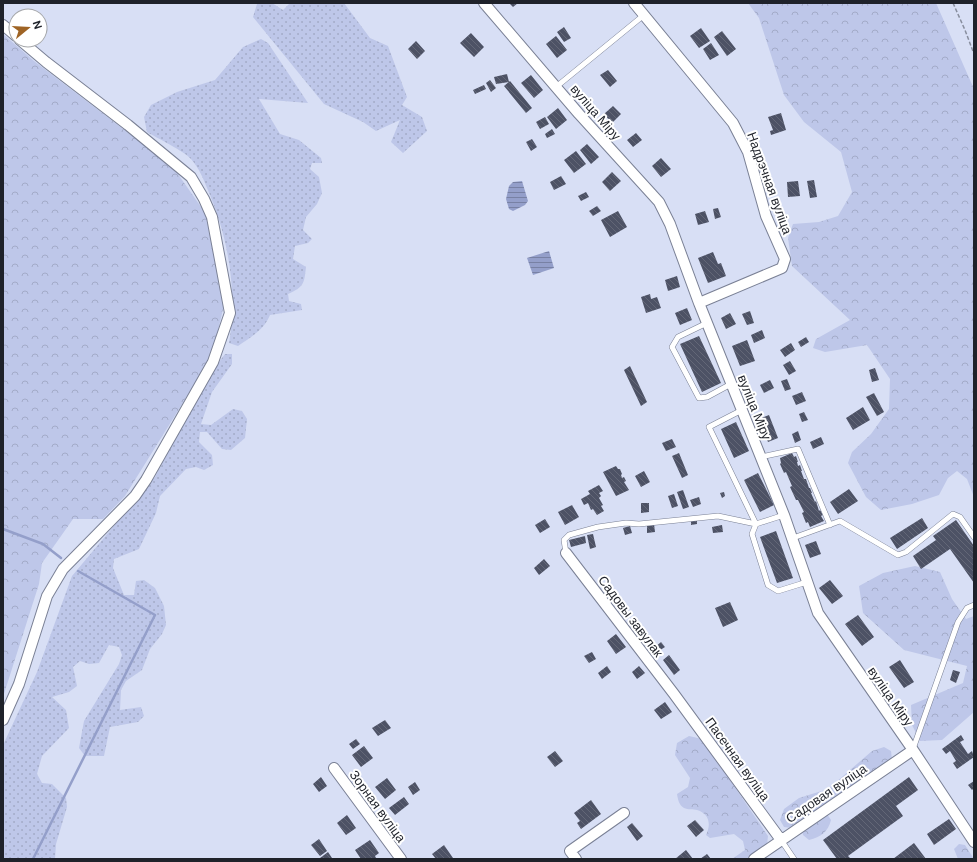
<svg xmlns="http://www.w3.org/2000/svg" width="977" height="862" font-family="'DM Sans',sans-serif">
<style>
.green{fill:url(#green-dots)}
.forest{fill:url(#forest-crowns)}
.water{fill:url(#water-rules)}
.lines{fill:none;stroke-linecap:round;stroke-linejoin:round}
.stream{stroke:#949fca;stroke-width:2.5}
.building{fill:url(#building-back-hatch)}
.service-casing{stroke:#7a8095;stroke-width:6}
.minor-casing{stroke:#7a8095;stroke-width:12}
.path{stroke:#888e9e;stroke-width:1.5;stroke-dasharray:4 2;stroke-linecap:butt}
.service{stroke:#fff;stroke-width:5}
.minor{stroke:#fff;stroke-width:10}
.labels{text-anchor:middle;stroke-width:4;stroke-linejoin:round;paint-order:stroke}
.street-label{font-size:13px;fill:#1f222a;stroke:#fff}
</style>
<defs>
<pattern id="green-dots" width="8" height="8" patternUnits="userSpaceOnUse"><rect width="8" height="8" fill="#bec7e9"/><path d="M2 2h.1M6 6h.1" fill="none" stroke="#a3abc8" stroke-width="1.8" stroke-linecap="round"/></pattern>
<pattern id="forest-crowns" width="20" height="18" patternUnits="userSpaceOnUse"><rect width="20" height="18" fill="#bec7e9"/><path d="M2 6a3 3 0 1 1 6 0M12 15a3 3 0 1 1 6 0" fill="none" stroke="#a3abc8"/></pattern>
<pattern id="water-rules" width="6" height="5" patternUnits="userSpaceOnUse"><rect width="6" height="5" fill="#949fca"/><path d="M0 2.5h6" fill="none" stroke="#7881a4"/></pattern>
<pattern id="building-back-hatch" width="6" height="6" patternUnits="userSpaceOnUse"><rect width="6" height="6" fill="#4d5265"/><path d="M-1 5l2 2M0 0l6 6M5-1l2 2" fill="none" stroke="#636777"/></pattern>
</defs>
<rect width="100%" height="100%" fill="#d8dff5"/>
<path class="green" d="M260,3h12l11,7 7,-7h54l26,35 18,8 19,51 -5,8 20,12 5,14 -24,22 -12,-11 9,-22 -24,11 -13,-9 -39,-18 -71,-87 4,-13z
M261,39l7,4 40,60 -49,-4 21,35 19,6 22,18 1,5h-10l-2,6 9,8 3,16 -5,11 -11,13 -3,13 9,9 -4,4 -13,3 -2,13 13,8c-2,17 -2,20 -18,27l1,7 12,3 1,6 -32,5c-6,15 -19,22 -32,31l-9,-3c9,-51 -1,-108 -22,-155 -4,-10 -8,-20 -16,-29 -7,-8 -34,-21 -44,-27l-3,-15 7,-12 26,-13 38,-12 28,-33z
M225,354h7v10l-20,28 -11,32 10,1 22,-16 9,2 5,8 -2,19 -14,12 -9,-1 -15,-17h-7l-1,10 13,13 1,10 -9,5 -8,-3 -10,2 -26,27 -4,17 -17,36 -25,10 -1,9 11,27h10l2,-14 8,-1 11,8 9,18 2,19 -4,9 -12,15 -8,21 -16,11 -5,9 -1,20 21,-3 3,9 -6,6 -28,5 -6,29h-19l-6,-8 5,-27 35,-57 3,-9 -3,-8 -10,-2 -10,18 -10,1 -9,-3 -7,6 4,19 -8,6 -17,5 14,13 3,18 -27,28 -5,18 5,9 10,1 14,14 1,9 -11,37 -1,15h-52v-114l34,-73 35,-96 83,-99 58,-107z"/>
<path class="forest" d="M748,3h188l38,86v408l-7,-18 -10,-8 -9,7 -9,17 -27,9 -31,6 -15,-13 -18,-34 4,-11 19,-18 18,-25 1,-30 -23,-34 -42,7 -12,-4 3,-9 34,-19 -58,-54 -4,-28 5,-14 26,-2 19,-6 14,-24 -11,-40 -37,-30 -20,-27 -25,-77z
M3,34l31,27 139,106 33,47 18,91 -12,51 -87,140 -22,23h-30l-31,44 -3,21 -36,113z
M915,566l25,6 12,27 14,20 8,-3v96l-32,28 -22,1 -8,-16 -1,-20 52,-22 4,-17 -63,-16 -41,-37 -4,-27 24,-13z
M689,736l13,3 66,97 -1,9 -20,14h-15l13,-9 -2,-9 -9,-7 -24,4 -4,-3c5,-10 4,-21 -9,-25 -4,-1 -9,0 -13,-2 -5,-3 -6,-8 -7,-14l11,-7 2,-9 -15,-23 2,-12z
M884,747l7,4 1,9 -100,68 -8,-1 -4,-7 4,-11 15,-11 29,-9 44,-38z
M827,814l4,6c-3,12 -10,17 -22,20l-6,-5 -1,-7z
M959,844l6,1 9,14h-16l-4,-10z"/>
<path class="water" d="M522,181l6,20 -3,4 -12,6 -4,-2 -3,-10 3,-13 4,-4z
M549,251l5,17 -21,7 -6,-17z"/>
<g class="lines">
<path class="stream" d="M3,529l40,15 18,14
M33,859l122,-244 -77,-44"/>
</g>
<path class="building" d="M509,3h9l-5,4z
M564,27l7,11 -7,4 -7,-10z
M701,28l9,13 -11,7 -9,-12z
M722,31l14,18 -9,7 -13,-19z
M471,33l13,14 -10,10 -14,-14z
M556,36l11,14 -10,8 -11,-14z
M416,41l9,10 -8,8 -9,-10z
M711,43l8,12 -9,5 -7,-11z
M608,70l9,11 -7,6 -10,-12z
M507,74l2,8 -13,2 -2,-7z
M531,75l12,15 -9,8 -13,-15z
M490,80l6,8 -5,4 -5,-9z
M510,81l22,27 -6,5 -22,-27z
M484,85l2,4 -11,5 -2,-4z
M613,106l8,8 -9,9 -8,-9z
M558,108l9,12 -11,9 -9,-12z
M781,113l5,17 -15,5 -1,-4 3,-1 -5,-13z
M545,117l4,7 -9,5 -4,-7z
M552,129l3,5 -8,4 -2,-4z
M636,133l6,7 -9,7 -6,-7z
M532,139l5,8 -6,4 -5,-9z
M587,144l12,13 -8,7 -11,-14z
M576,151l10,13 -12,9 -10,-13z
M661,158l10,11 -10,8 -9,-11z
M612,172l9,9 -11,10 -8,-9z
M561,176l5,8 -12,6 -4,-8z
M814,180l3,17 -7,1 -3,-17z
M798,181l2,15 -12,1 -1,-15z
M586,192l3,5 -8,4 -3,-5z
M597,206l4,5 -8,5 -4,-5z
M718,208l3,9 -6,2 -2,-10z
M618,211l9,16 -17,10 -9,-17z
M705,211l4,11 -11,3 -3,-11z
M713,252l5,12 3,-1 5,13 -18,7 -10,-25z
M677,276l3,11 -12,4 -3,-11z
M650,294l1,5 6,-2 4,11 -15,5 -5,-16z
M687,308l5,12 -12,5 -5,-12z
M750,311l4,12 -7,2 -5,-11z
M730,313l6,11 -10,5 -5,-11z
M762,330l3,8 -11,5 -3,-8z
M699,336l22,47 -19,9 -22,-48z
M806,337l3,5 -8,5 -3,-5z
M747,340l8,21 -15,5 -8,-20z
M791,343l4,7 -10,7 -5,-7z
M790,361l6,10 -7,4 -6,-10z
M630,366l17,36 -6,4 -17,-36z
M875,368l4,12 -7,2 -3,-12z
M787,379l4,10 -6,2 -4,-10z
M770,380l4,8 -10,5 -4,-8z
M802,392l4,9 -10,4 -4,-9z
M874,393l10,19 -7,4 -11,-19z
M863,407l7,13 -17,10 -7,-12z
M804,412l4,8 -6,2 -3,-8z
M769,415l9,23 -10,4 -9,-23z
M736,422l13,29 -15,7 -13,-29z
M798,431l3,9 -6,3 -3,-9z
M821,437l3,7 -11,5 -3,-7z
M672,439l4,8 -10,4 -4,-8z
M679,453l9,22 -6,3 -10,-22z
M792,453l2,4 2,-1 2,6h-1l1,4 2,-1 2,6h-1l3,8h2l3,9h1l2,5h-1l4,9 1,-1 3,10 1,-1 3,5 -2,1 3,5 -14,6 -2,-5 -2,1 -4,-10 2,-1 -6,-12h-2l-6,-13 2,-1 -6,-14 -2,1 -4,-9 1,-1 -1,-5z
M616,466l2,3h2l2,5 -1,1 1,3 2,-1 2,4 -2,1 5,8 -13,6 -13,-24z
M644,471l6,11 -9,5 -6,-11z
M758,473l16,32 -14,7 -16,-32z
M599,485l4,6 -4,2 2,3 -2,2 4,7 -2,1 3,5 -7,4 -4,-6 -2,1 -3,-7 -4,2 -3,-6 9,-5 -2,-3z
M849,489l9,12 -20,13 -8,-12z
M683,490l6,17 -6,2 -6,-17z
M724,492l1,4 -3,2 -2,-5z
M674,494l4,12 -6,2 -4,-12z
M699,497l2,7 -8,3 -3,-7z
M641,503h8v9l-8,1z
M572,505l7,12 -14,8 -7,-13z
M922,518l6,10 -31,21 -7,-11z
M545,519l5,8 -10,6 -5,-8z
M691,520h6v4l-6,1z
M956,520l18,26v37l-24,-34 -29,20 -8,-13 23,-16 -3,-4z
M654,524l1,8 -8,1v-8z
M722,525l1,7 -10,1 -1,-6z
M630,526l2,7 -7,2 -2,-7z
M776,531l17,47 -16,5 -17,-46z
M593,534l3,13 -6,2 -3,-14z
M585,536l1,7 -15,4 -2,-7z
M816,541l5,13 -11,4 -5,-13z
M544,559l6,7 -11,9 -5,-7z
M830,580l13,16 -11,8 -13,-16z
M730,602l8,18 -15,7 -8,-19z
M858,615l16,22 -12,9 -17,-22z
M616,634l10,13 -10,7 -9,-13z
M661,642l4,5 -8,5 -3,-4z
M592,652l4,7 -7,4 -5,-7z
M669,655l11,15 -6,5 -11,-15z
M900,660l14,22 -10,6 -15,-21z
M607,666l4,6 -9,7 -4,-6z
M639,666l6,7 -8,6 -5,-7z
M953,670l7,2 -4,11 -6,-3z
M665,702l7,10 -11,7 -7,-9z
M385,720l6,8 -13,8 -6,-8z
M961,735l3,5 -4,2 8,12 4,-3 2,6 -17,12 -4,-6 3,-2 -6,-10 -4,3 -4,-5z
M356,739l4,5 -7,5 -4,-5z
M364,746l9,12 -12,9 -9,-12z
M555,751l8,10 -8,6 -8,-10z
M321,777l6,9 -8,6 -6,-8z
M909,777l9,13 -22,16 7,10 -55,40 3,3h-14l-14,-19z
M387,778l9,12 -11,9 -10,-12z
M974,781v7l-2,2 -4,-5z
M415,782l5,8 -7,5 -5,-8z
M404,797l5,7 -14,11 -6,-7z
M591,800l10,14 -20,15 -4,-6 3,-2 -6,-8z
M347,815l9,13 -10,7 -9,-12z
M949,819l7,10 -22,16 -7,-11z
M695,820l9,10 -8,7 -9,-11z
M632,823l11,13 -6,5 -10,-14z
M319,839l8,12 -7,5 -9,-11z
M370,840l9,13 -4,3 1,2 -2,1h-13l-6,-9z
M914,843l12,16h-33z
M444,845l9,13 -2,1h-15l-4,-5z
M686,850l7,9h-18z
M328,852l4,6 -11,1 -1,-1z
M707,854l4,5h-11z"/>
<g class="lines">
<defs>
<path id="service" d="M556,87l88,-72
M707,323l-29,14 -6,10 27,51 8,-1 24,-13
M742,410l-33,17 47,97
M761,457l37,-8 32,76
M784,515l-28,9 -4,10 16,51 10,6 29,-9
M793,538l47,-17 58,34 8,-3 47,-38 7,3 14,20
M566,553l-2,-13 5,-5 29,-8 28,-4 13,1 79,-8 38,8
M913,749l45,-127 9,-14 7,-3
M781,840l13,19"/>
<path id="minor" d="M484,3l95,111 80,88 11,22 29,79 85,212 34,98 95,137 61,92
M634,3l99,120 15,29 18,64 19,43 -3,9 -83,35
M3,25l13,11
M566,553l108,141 107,146
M3,720l16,-36 28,-88 16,-27 72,-73 11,-16 67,-118 17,-49 -18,-96 -8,-18 -13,-22 -63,-52 -82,-63 -26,-22
M334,768l67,91
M576,859l-6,-8 54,-38
M754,859l159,-109"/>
</defs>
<use href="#service" class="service-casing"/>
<use href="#minor" class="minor-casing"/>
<path class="path" d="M953,3l12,27 9,24"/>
<use href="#service" class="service"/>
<use href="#minor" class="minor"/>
</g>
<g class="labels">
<g class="street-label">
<text transform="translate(596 112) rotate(49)" y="5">вуліца Міру</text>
<text transform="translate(770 183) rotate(70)" y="5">Надрэчная вуліца</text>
<text transform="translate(755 407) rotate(68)" y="5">вуліца Міру</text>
<text transform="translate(631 616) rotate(53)" y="5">Садовы завулак</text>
<text transform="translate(891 696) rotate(55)" y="5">вуліца Міру</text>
<text transform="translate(738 759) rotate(54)" y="5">Пасечная вуліца</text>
<text transform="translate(826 793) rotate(-34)" y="5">Садовая вуліца</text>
<text transform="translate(378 806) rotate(54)" y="5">Зорная вуліца</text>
</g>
</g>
<rect width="977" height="862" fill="none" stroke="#1f222a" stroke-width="8"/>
<g transform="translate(28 28) rotate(72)"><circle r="19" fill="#ffffff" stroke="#a5a7aa"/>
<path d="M0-3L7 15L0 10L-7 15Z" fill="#9f6425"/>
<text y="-6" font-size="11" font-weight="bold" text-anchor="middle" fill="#1f222a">N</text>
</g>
</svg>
